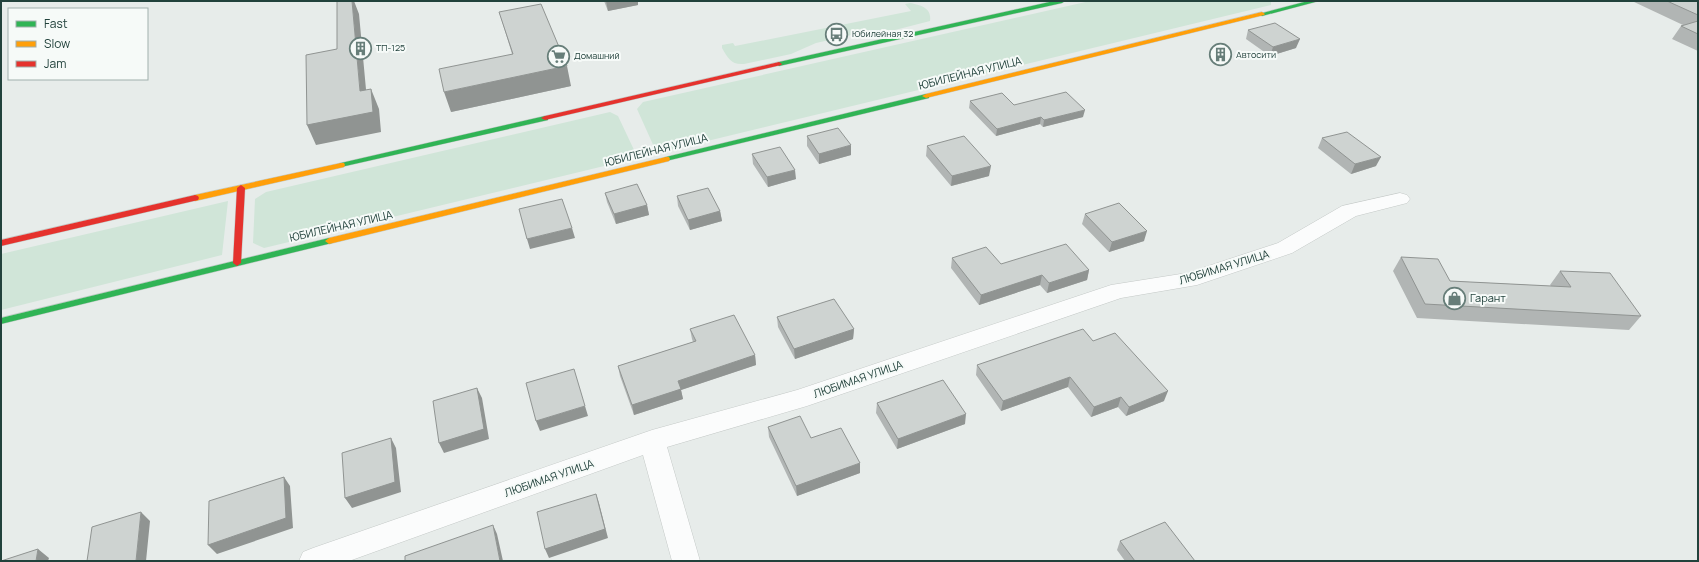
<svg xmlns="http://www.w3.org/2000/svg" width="1699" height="562" font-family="Manrope,sans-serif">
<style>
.green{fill:#d0e5d8}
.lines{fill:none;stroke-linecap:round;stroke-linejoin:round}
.street-casing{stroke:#c4c9c7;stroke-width:1}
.fast-casing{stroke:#c2cac7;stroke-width:1}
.slow-casing{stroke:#c2cac7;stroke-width:1}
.jam-casing{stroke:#c2cac7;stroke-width:1}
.street{fill:#fbfcfc;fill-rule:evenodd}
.fast{fill:#30b455;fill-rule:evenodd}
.slow{fill:#ff9f0a;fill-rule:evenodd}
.jam{fill:#e5322d;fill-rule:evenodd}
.wall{fill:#b1b5b4}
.shaded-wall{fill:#909492}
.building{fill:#ced3d1;stroke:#909492}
.labels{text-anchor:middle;stroke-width:4;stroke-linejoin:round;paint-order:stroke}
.far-poi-label{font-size:9px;fill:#22423c;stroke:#f6faf8;text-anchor:start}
.street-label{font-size:11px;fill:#22423c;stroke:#f6faf8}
.poi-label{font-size:11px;fill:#22423c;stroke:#f6faf8;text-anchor:start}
</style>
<rect width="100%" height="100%" fill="#e7ecea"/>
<path class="green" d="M1090,1h181v4l-605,146 -11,-2 -18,-40 6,-7z
M910,3c11,2 22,5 20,18l-35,9 -30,2 -49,11 -25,11 -47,10c-13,1 -16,-6 -22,-16v-3l11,-2 2,3 176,-35 -6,-7z
M610,112l8,4 17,36 -6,8 -365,88 -11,-5 2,-44 11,-7z
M228,201l-6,54 -221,55v-56z"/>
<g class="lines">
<defs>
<path id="street" d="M1400,193l7,2 3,4 -3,4 -51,13 -64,37 -95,32 -76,13 -314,108 -140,41 33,114h-28l-29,-106 -294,106h-50l4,-9 10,-4 339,-118 145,-40 314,-105 76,-12 91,-30 64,-37z"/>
<path id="fast" d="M1054,1h11l-3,2 -283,63 -3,-2 3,-2z
M1308,1h11l-57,15 -3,-2z
M926,94h3v4l-263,63 -4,-2 4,-2z
M545,116h3v4l-207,47 -4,-2 4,-2z
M329,238l3,1 1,2 -1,2 -331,81v-6z"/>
<path id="slow" d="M1262,12l3,2 -1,1 -338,83 -4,-2 4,-2z
M666,157h3l1,2 -1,2 -340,83 -4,-3 4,-3z
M341,163h3l1,2 -1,2 -149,34 -4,-3 4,-3z"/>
<path id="jam" d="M779,62l3,2 -1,1 -236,55 -4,-2 4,-2z
M241,185l4,3 -4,75 -4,3 -4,-3 4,-75z
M195,195l3,1 1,2 -1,2 -197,46v-6z"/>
</defs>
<use href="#street" class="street-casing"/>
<use href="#fast" class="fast-casing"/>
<use href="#slow" class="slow-casing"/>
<use href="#jam" class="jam-casing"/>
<use href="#street" class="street"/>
<use href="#fast" class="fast"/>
<use href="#slow" class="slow"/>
<use href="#jam" class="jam"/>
</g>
<path class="wall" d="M604,1h34v4l-30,6z
M1632,1h66v50l-26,-12 9,-13 2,-1z
M499,12l72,74 -120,26 61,-58 -7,-23z
M1248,30l48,18 -26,8 -24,-17z
M970,101l44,4 69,12 -40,10 -3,-3 -44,12 -27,-28z
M807,136l44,19 -32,9 -12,-18z
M1322,138l54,28 -25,8 -33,-26z
M927,146l62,30 -38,10 -25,-30z
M752,154l44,25 -28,8 -15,-23z
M605,193l42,12 2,10 -33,9 -9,-22z
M677,196l43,15 2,10 -32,9 -12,-24z
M1085,214l59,27 -35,11 -27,-28z
M1401,257l49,24 101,5 -1,-1 10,-14 81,45 -12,14 -212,-12 -24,-47z
M952,258l49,6 88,6 -2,10 -40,13 -7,-8 -61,20 -28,-37z
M777,317l77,12 -1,10 -58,20 -17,-32z
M690,329l65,26 1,10 -75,25 2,9 -49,16 -14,-39 -2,-10 75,-24 -1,-3z
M1093,341l71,60 -38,15 -8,-9 -27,10 -23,-30 -67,24 -25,-36 1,-10z
M877,403l88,21 -68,25 -21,-36z
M768,427l43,11 49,35 -63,23 -28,-59z
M1120,541l75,20h-70l-8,-11z"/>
<path class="shaded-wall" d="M352,1h2l5,13 9,97 -8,-20z
M606,1h32v4l-30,6z
M1300,39l-4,9 -26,8 3,-9z
M567,66l4,20 -120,26 -7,-20z
M371,89l8,20 2,23 -65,13 -9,-20z
M1085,110l-2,7 -40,10 1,-7z
M1041,117l-1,7 -44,12 1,-7z
M851,145v10l-32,9v-10z
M1381,157l-5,9 -25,8 4,-10z
M991,166l-2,10 -38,10 1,-10z
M795,170l1,9 -28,8 -1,-10z
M647,205l2,10 -33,9 -2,-10z
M720,211l2,10 -32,9 -2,-10z
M572,228l3,10 -45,11 -3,-10z
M1147,231l-3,10 -35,11 3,-10z
M1089,270l-2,10 -40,13 2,-10z
M1042,275l-2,10 -61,20 2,-10z
M854,329l-1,10 -58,20 -1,-10z
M755,355l1,10 -75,25 2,9 -49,16 -2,-10 46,-24z
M1070,377l-2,10 -67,24 2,-10z
M477,388l5,10 7,41 -45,14 -5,-10z
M1168,391l-4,10 -38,15 3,-9z
M1121,397l-3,10 -27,10 3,-10z
M585,406l3,10 -48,15 -4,-10z
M966,414l-1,10 -68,25 1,-10z
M391,438l5,10 5,44 -49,16 -7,-10z
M860,463v10l-63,23 -1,-10z
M284,477l6,9 3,42 -76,26 -9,-9z
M596,494l3,9 9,35 -59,20 -4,-9z
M141,512l9,9 -4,40h-10z
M493,525l4,9 6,27h-3z
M38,549l11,9 -1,3h-12z"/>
<path class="building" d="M337,1h15l8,90 11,-2 2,23 -66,13 -1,-70 31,-6z
M1667,1h31v14z
M541,4l26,62 -123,26 -5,-23 74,-15 -14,-42z
M1698,21v13l-17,-8z
M1275,23l25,16 -27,8 -25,-17z
M1066,92l19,18 -41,10 -3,-3 -44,12 -27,-28 32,-8 12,12z
M838,128l13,17 -32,9 -12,-18z
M1347,132l34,25 -26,7 -33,-26z
M964,136l27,30 -39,10 -25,-30z
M780,147l15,23 -28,7 -15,-23z
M637,184l10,21 -33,9 -9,-21z
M708,188l12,23 -32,9 -11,-24z
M562,199l10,29 -45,11 -8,-30z
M1119,203l28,28 -35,11 -27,-28z
M1066,244l23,26 -40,13 -7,-8 -61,20 -29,-37 34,-11 15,17z
M1401,257l37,2 12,22 121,6 -11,-16 50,2 31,43 -216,-12z
M834,299l20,30 -60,20 -17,-32z
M734,315l21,40 -77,26 3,8 -49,16 -14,-39 78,-25 -6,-12z
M1083,329l10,12 22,-8 53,58 -39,16 -8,-10 -27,10 -24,-30 -67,24 -26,-36z
M574,369l11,37 -49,15 -10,-38z
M943,380l23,34 -68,25 -21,-36z
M477,388l7,41 -45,14 -6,-42z
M800,416l11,22 30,-10 19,35 -64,23 -28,-59z
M391,438l4,44 -50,16 -3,-45z
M284,477l2,41 -78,27 1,-44z
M596,494l9,35 -60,20 -8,-37z
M141,512l-5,49h-49l5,-34z
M1165,522l30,39h-60l-15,-20z
M493,525l7,36h-95v-5z
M38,549l-2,12h-35z"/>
<defs>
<symbol id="bus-ring" viewBox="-11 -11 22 22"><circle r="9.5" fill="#f6faf8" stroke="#677e79" stroke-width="1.5"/><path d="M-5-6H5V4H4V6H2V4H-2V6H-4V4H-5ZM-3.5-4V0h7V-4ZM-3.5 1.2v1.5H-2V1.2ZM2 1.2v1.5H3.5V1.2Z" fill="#677e79"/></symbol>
<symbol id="building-ring" viewBox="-11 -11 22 22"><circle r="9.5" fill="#f6faf8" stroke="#677e79" stroke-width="1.5"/><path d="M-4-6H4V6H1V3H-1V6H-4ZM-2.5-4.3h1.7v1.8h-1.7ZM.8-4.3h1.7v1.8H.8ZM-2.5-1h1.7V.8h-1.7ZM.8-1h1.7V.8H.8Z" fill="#677e79"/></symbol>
<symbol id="supermarket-ring" viewBox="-11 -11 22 22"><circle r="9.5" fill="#f6faf8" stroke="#677e79" stroke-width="1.5"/><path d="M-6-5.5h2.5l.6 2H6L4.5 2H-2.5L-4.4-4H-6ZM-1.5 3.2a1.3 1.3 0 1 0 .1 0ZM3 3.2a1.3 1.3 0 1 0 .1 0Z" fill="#677e79"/></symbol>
<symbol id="shop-ring" viewBox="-11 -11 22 22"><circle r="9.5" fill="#f6faf8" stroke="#677e79" stroke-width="1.5"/><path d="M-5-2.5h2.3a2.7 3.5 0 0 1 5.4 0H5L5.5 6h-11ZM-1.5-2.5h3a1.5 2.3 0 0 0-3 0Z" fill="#677e79"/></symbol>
</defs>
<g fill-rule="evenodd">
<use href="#bus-ring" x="824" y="22" width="25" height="25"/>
<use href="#building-ring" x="348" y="36" width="25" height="25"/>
<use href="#building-ring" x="1208" y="42" width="25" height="25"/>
<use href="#supermarket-ring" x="546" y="44" width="25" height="25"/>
<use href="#shop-ring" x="1442" y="286" width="25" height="25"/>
</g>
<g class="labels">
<g class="far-poi-label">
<text x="852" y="37">Юбилейная 32</text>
<text x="376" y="51">ТП-125</text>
<text x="1236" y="58">Автосити</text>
<text x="574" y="59">Домашний</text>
</g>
<g class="street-label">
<text transform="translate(970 73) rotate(-14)" y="4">ЮБИЛЕЙНАЯ УЛИЦА</text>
<text transform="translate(656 150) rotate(-14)" y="4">ЮБИЛЕЙНАЯ УЛИЦА</text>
<text transform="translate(341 226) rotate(-13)" y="4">ЮБИЛЕЙНАЯ УЛИЦА</text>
<text transform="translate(1224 267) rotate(-17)" y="4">ЛЮБИМАЯ УЛИЦА</text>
<text transform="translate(858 379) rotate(-19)" y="4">ЛЮБИМАЯ УЛИЦА</text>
<text transform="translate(549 478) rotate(-19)" y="4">ЛЮБИМАЯ УЛИЦА</text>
</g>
<g class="poi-label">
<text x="1470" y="302">Гарант</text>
</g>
</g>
<rect width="1699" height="562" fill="none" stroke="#22423c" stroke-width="4"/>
<rect x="8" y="8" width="140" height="72" fill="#f6faf8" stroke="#a1b0ad"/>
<rect x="16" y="21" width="20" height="6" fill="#30b455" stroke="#a1b0ad"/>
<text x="44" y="28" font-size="12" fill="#22423c">Fast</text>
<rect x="16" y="41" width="20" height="6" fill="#ff9f0a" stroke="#a1b0ad"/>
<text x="44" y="48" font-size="12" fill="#22423c">Slow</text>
<rect x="16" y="61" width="20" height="6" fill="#e5322d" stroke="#a1b0ad"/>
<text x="44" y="68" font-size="12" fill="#22423c">Jam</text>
</svg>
